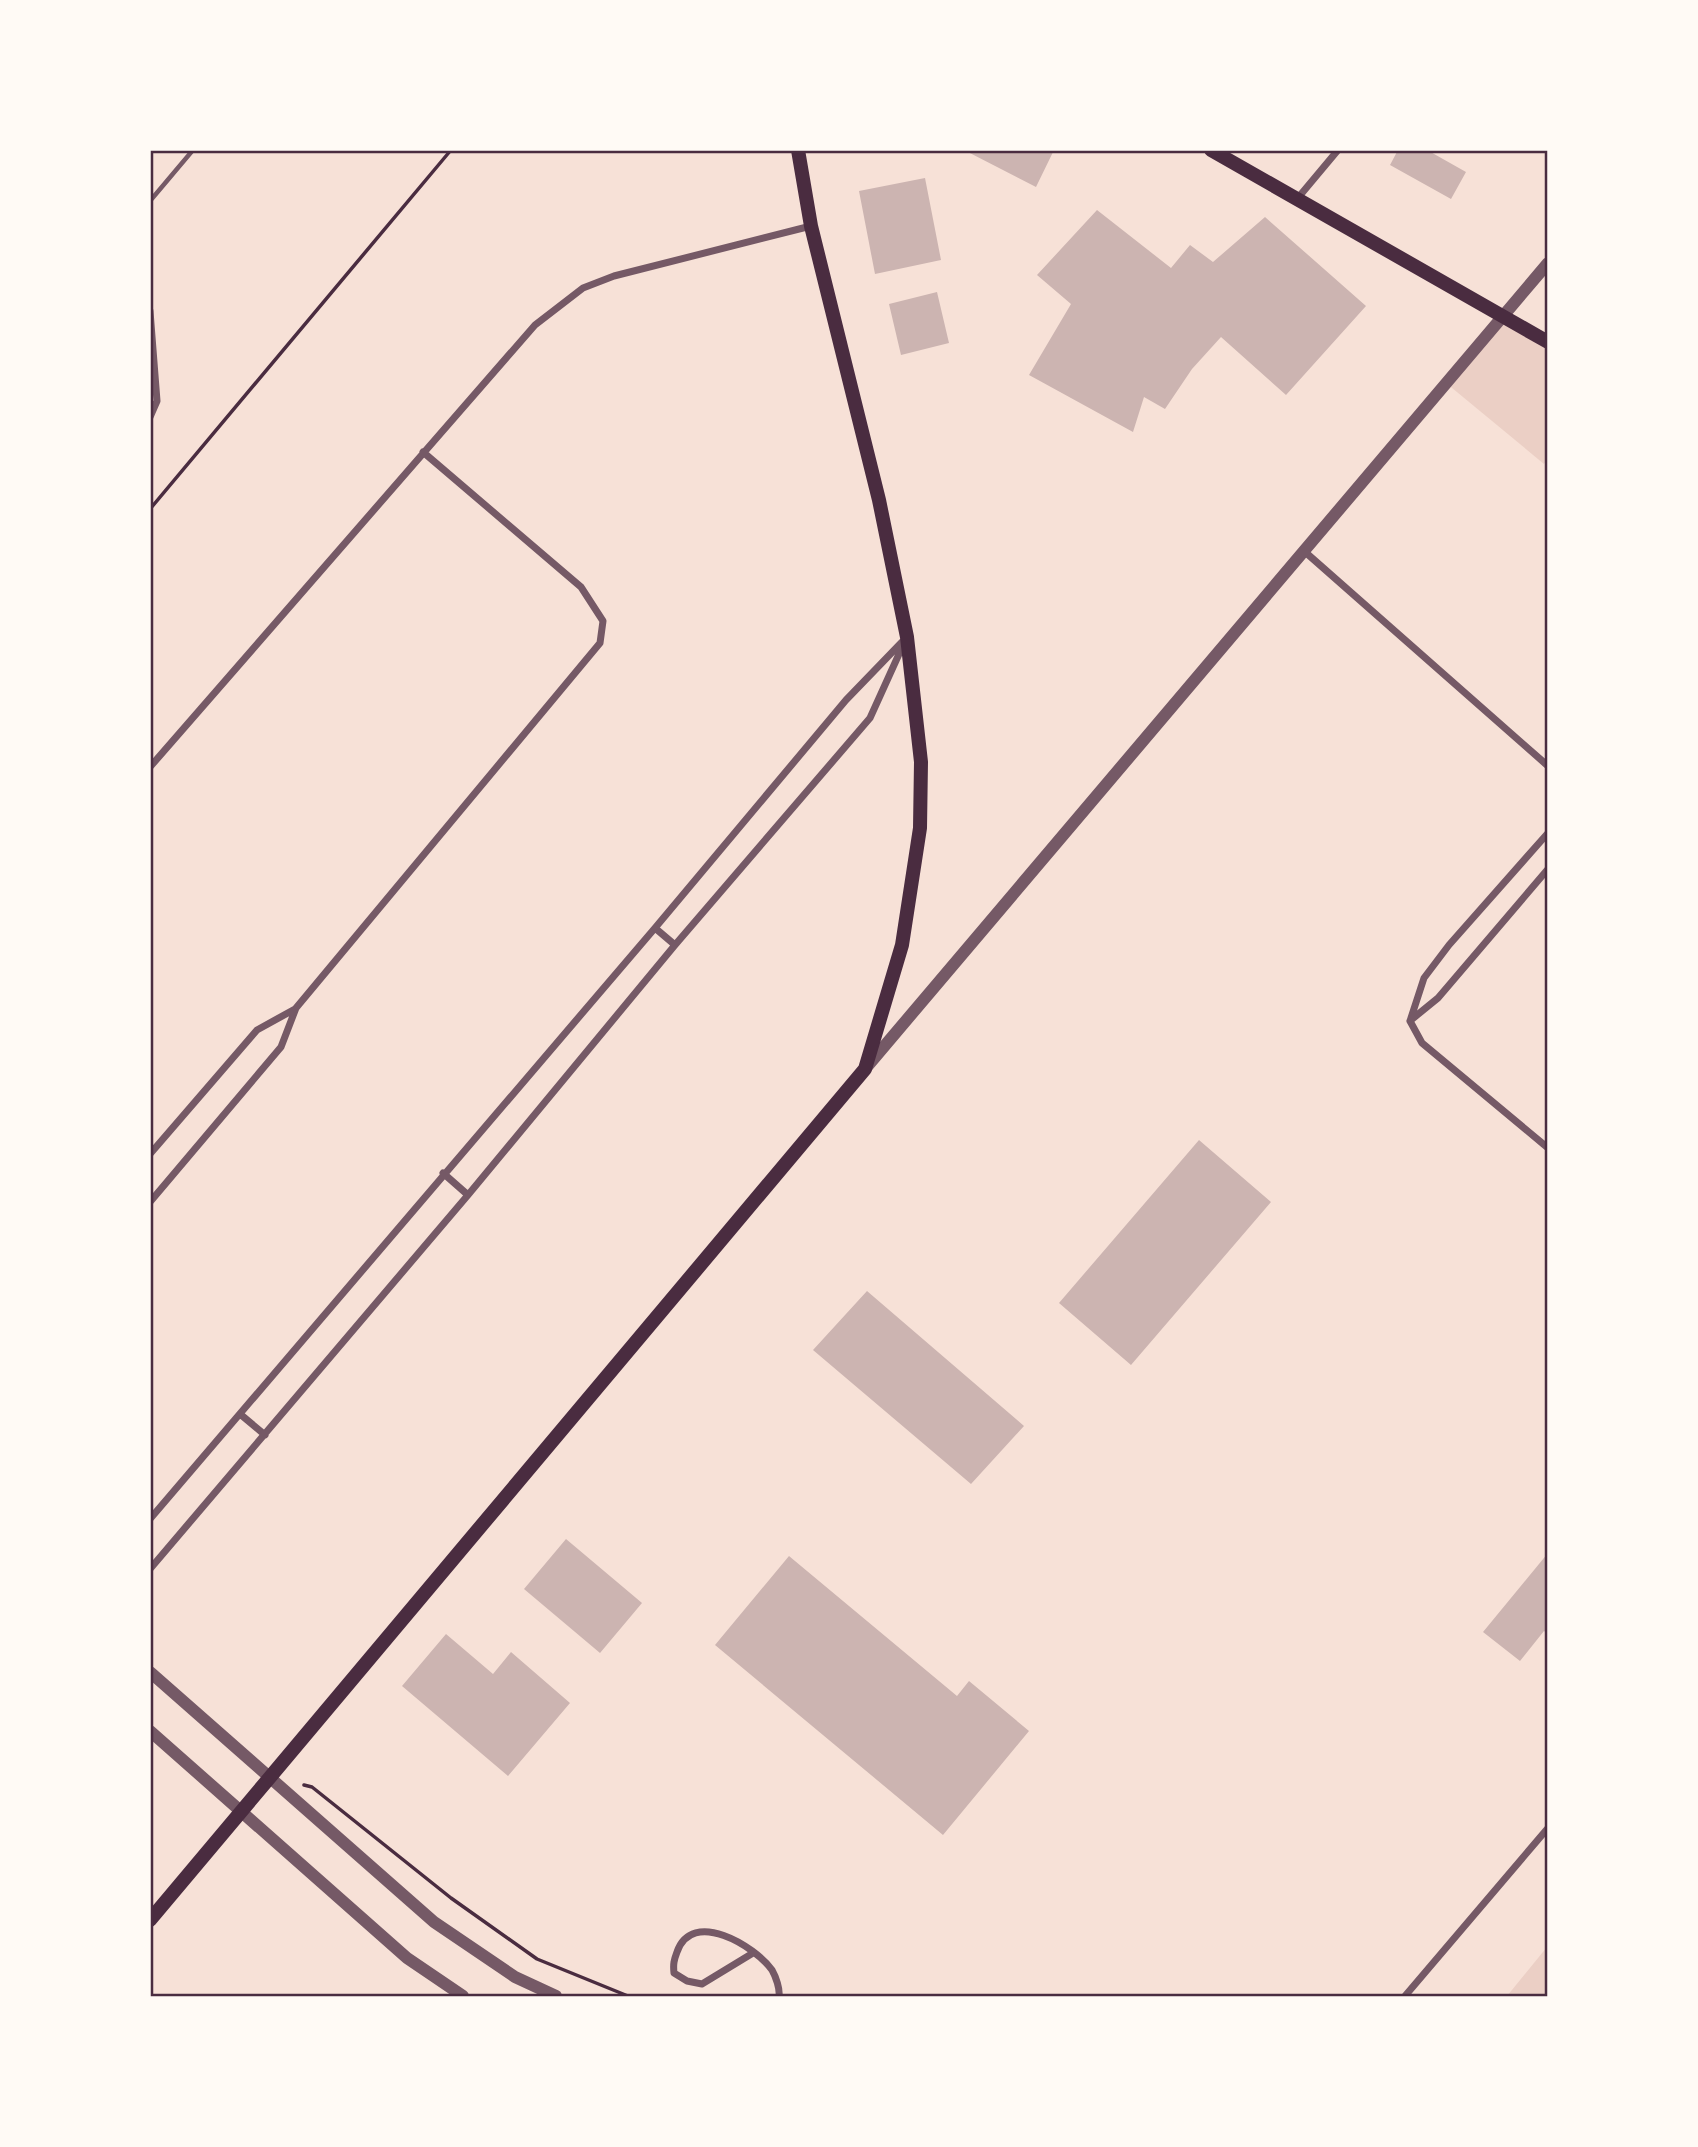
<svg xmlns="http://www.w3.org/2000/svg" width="1698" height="2147" font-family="Rubik,sans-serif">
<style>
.green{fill:#ebcfc5}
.building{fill:#ccb4b1}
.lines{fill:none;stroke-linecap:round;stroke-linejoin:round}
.path{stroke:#4a2c40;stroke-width:3.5}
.service{stroke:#755966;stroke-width:4.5}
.minor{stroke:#755966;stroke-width:7}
.tertiary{stroke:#755966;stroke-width:12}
.secondary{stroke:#4a2c40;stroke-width:14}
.neatline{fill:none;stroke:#4a2c40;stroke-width:2.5}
</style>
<rect width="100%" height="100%" fill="#f7e1d7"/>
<path class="green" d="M1502,317l45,25v117l-3,5 -98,-81z
M1547,1947v49h-40z"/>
<path class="building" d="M964,150h90l-18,37z
M1398,150h29l39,22 -15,27 -61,-34z
M925,178l16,82 -66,14 -16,-83z
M1097,210l74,58 19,-23 23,17 52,-45 101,89 -80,89 -65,-58 -29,32 -27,40 -21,-12 -11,35 -104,-57 42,-71 -34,-29z
M937,292l12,51 -48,12 -12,-51z
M1199,1140l72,62 -140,163 -72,-62z
M867,1291l157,135 -53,58 -158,-134z
M566,1539l76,64 -42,50 -76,-64z
M1548,1553v81l-4,-3 -24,30 -37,-29z
M789,1556l168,140 12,-15 60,50 -86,104 -228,-190z
M446,1634l47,40 18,-22 59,51 -62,73 -106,-90z"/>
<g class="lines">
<path class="path" d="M150,509l301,-359
M304,1785l8,2 139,111 86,61 91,37"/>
<path class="service" d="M150,201l43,-51"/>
<path class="minor" d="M1297,199l41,-49
M150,311l7,90 -7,16
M1304,551l244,215
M150,767l385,-442 48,-37 31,-12 197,-50
M655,928l20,17
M1411,1020l27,-22 110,-129
M1410,1021l14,-43 25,-33 99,-112
M1410,1021l12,22 126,105
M150,1154l107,-124 38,-21
M443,1173l25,22
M150,1202l131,-155 15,-39 304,-365 3,-22 -22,-34 -158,-135
M240,1414l25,21
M150,1519l505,-591 191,-228 56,-58
M150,1569l318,-374 207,-250 195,-227 34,-75
M753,1953l-51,31 -15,-3 -13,-8c-1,-9 0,-13 3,-21 15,-44 78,-6 95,18 4,7 8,19 7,26
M1405,1996l143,-168"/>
<path class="tertiary" d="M865,1069l683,-806
M150,1672l284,250 81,55 41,19
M150,1731l257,227 56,38"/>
<path class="secondary" d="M1211,150l337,192
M150,1920l715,-851 37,-124 18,-117 1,-66 -14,-125 -28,-137 -68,-274 -13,-76"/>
</g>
<rect width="1698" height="2147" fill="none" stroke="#fffaf5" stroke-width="304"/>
<rect x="152" y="152" width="1394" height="1843" class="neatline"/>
</svg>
